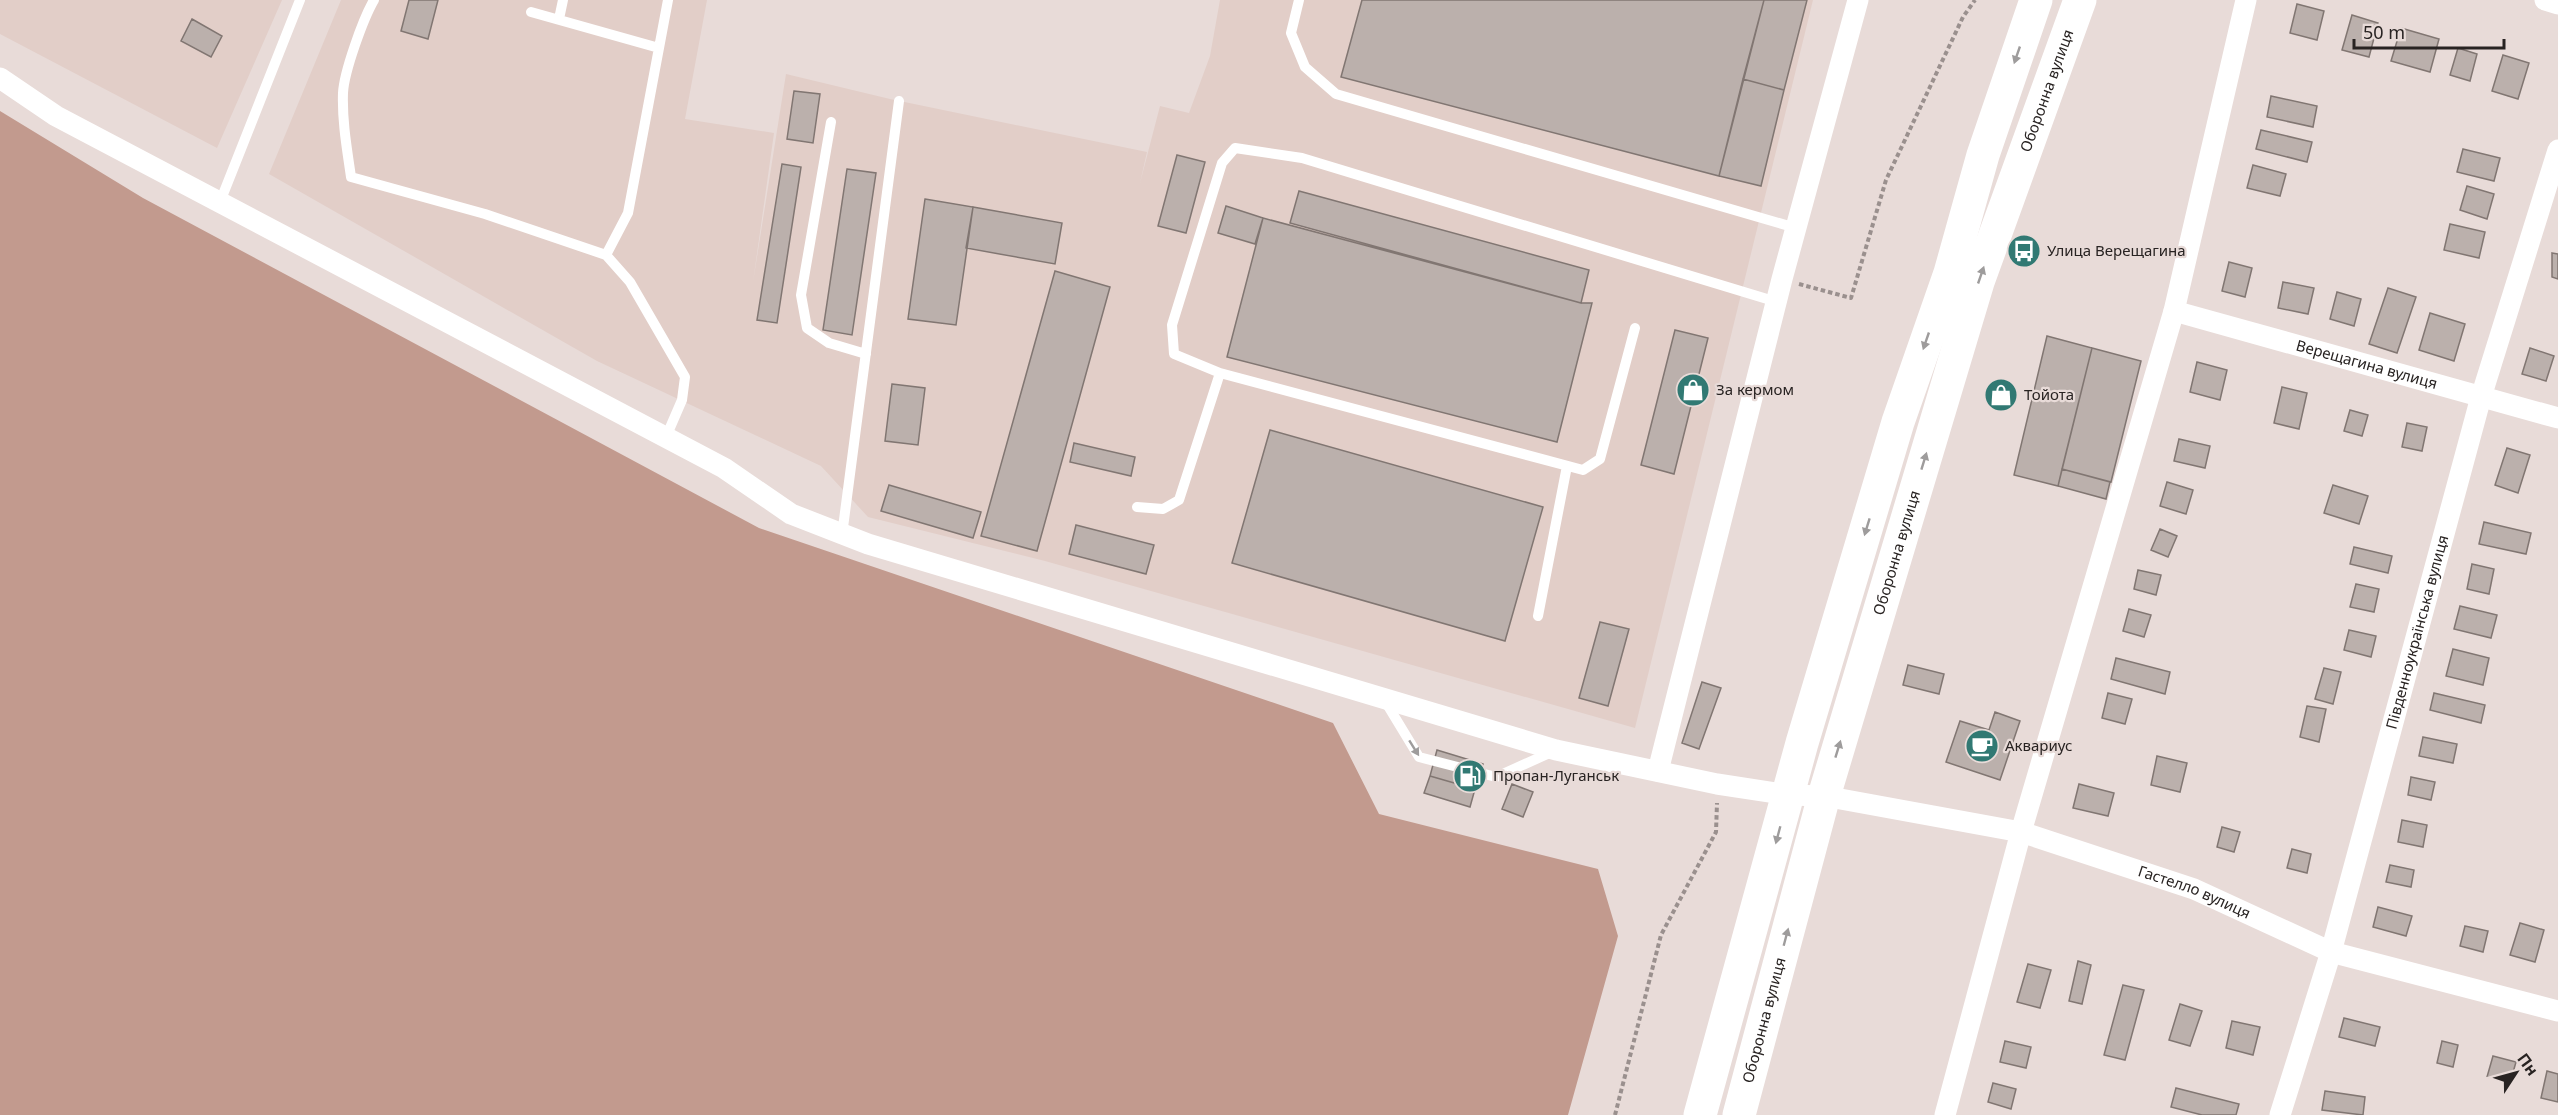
<svg xmlns="http://www.w3.org/2000/svg" width="2558" height="1115" font-family="'Noto Sans',sans-serif">
<style>
.built{fill:#e2cec8}
.forest{fill:#c29a8e}
.building{fill:#bbb0ac;stroke:#817672;stroke-width:1.5}
.lines{fill:none;stroke-linecap:round;stroke-linejoin:round}
.path{stroke:#9a908e;stroke-width:4;stroke-dasharray:4.5 3;stroke-linecap:butt}
.service{stroke:#fff;stroke-width:10}
.minor{stroke:#fff;stroke-width:21}
.primary{stroke:#fff;stroke-width:33}
.oneway{fill:#9e9c9c}
.labels{text-anchor:middle;stroke-width:4.5;stroke-linejoin:round;paint-order:stroke}
.street-label{font-size:15px;fill:#282322;stroke:#e8dbd8}
.poi-label{font-size:15px;fill:#282322;stroke:#e8dbd8;text-anchor:start}
</style>
<rect width="100%" height="100%" fill="#e8dbd8"/>
<path class="built" d="M0,0h282l-65,148 -217,-114z
M341,0h366l-22,119 89,14 -21,149 33,-208 104,25 257,53 -7,31 20,-77 29,7 21,-57 10,-56h593l-178,728 -590,-167 -177,-44 -47,-51 -224,-105 -328,-187z"/>
<path class="forest" d="M0,111l143,87 616,330 574,195 46,91 219,55 20,67 -50,179h-1568z"/>
<path class="building" d="M409,0h29l-10,39 -27,-8z
M1362,0h402l-45,176 -378,-99z
M1764,0h43l-23,90 -41,-11z
M2297,4l27,7 -7,29 -27,-7z
M2352,15l26,8 -9,34 -27,-7z
M192,19l30,17 -11,21 -30,-16z
M2401,28l38,11 -9,33 -39,-11z
M2458,48l19,6 -7,27 -20,-6z
M2503,55l26,8 -11,36 -26,-8z
M1743,79l41,11 -23,96 -42,-10z
M794,91l26,3 -7,49 -26,-4z
M2271,96l46,10 -4,21 -46,-10z
M2261,130l51,12 -5,20 -51,-13z
M2463,149l37,9 -6,23 -37,-9z
M1177,155l28,7 -19,71 -28,-7z
M782,164l19,3 -24,156 -20,-3z
M2253,165l33,9 -6,22 -33,-8z
M847,169l29,4 -24,162 -29,-5z
M2467,186l27,8 -7,25 -27,-9z
M1299,191l290,79 -8,33 -291,-80z
M925,199l48,8 -17,118 -48,-6z
M1226,206l37,12 -8,26 -37,-11z
M973,207l89,16 -7,41 -89,-16z
M1263,218l318,85h11l-35,139 -330,-85z
M2450,224l35,8 -6,26 -35,-8z
M2552,253l6,1v25l-6,-2z
M2229,262l23,6 -7,29 -23,-6z
M1055,271l55,16 -73,264 -56,-15z
M2283,282l31,6 -6,26 -30,-6z
M2388,288l28,9 -19,56 -28,-9z
M2337,292l24,7 -7,27 -24,-7z
M2430,313l35,11 -11,37 -35,-11z
M1675,330l33,8 -34,136 -33,-9z
M2047,336l45,12 -34,138 -44,-11z
M2092,348l49,13 -30,121 -49,-13z
M2530,348l24,8 -8,25 -24,-7z
M2197,362l30,8 -7,30 -30,-8z
M892,384l33,4 -7,57 -33,-4z
M2282,387l25,6 -8,36 -25,-6z
M2350,410l18,5 -6,21 -18,-5z
M2407,423l20,4 -5,24 -20,-4z
M1270,430l273,77 -38,134 -273,-78z
M2179,439l31,7 -5,22 -31,-7z
M1074,443l61,14 -4,19 -61,-14z
M2507,448l23,7 -12,38 -23,-8z
M2062,469l48,13 -4,17 -48,-13z
M2167,482l26,8 -7,24 -26,-8z
M889,485l92,27 -8,26 -92,-27z
M2333,485l35,11 -9,28 -35,-11z
M2484,522l47,11 -5,21 -47,-10z
M1076,525l78,20 -8,29 -77,-20z
M2160,529l17,7 -9,21 -17,-7z
M2354,547l38,9 -4,17 -38,-9z
M2472,564l22,5 -5,25 -22,-5z
M2138,570l23,5 -5,20 -22,-6z
M2356,584l23,5 -5,23 -24,-5z
M2460,606l37,9 -6,23 -37,-9z
M2129,609l22,6 -7,22 -21,-6z
M1600,622l29,7 -21,77 -29,-8z
M2349,630l27,6 -5,21 -27,-7z
M2453,649l36,9 -6,27 -37,-9z
M2116,658l54,14 -5,22 -54,-15z
M1908,665l36,9 -5,20 -36,-9z
M2324,668l17,4 -8,32 -18,-5z
M1702,682l19,6 -22,61 -17,-6z
M2108,693l24,6 -7,25 -23,-6z
M2434,693l51,12 -4,18 -51,-13z
M2307,706l19,3 -7,33 -19,-5z
M1995,712l25,9 -20,59 -54,-18 14,-41 29,9z
M2423,737l34,7 -4,19 -34,-7z
M1437,750l46,14 -8,25 -45,-13z
M2157,756l30,7 -7,29 -29,-7z
M1430,776l45,13 -5,18 -46,-14z
M2411,777l24,5 -4,18 -23,-5z
M1512,784l21,8 -10,25 -21,-8z
M2079,784l35,9 -6,23 -35,-8z
M2402,820l25,5 -4,22 -25,-5z
M2222,827l18,5 -6,20 -17,-5z
M2292,849l19,5 -4,19 -20,-5z
M2390,865l24,5 -3,17 -25,-5z
M2378,907l34,9 -6,20 -33,-9z
M2520,923l24,7 -9,32 -25,-7z
M2465,926l23,5 -5,21 -23,-6z
M2078,961l13,4 -9,39 -13,-3z
M2028,964l23,6 -11,38 -23,-6z
M2123,985l21,5 -19,70 -21,-5z
M2180,1004l22,7 -12,35 -21,-6z
M2344,1018l36,9 -5,19 -36,-9z
M2232,1021l28,6 -7,28 -27,-7z
M2005,1041l26,6 -5,21 -26,-6z
M2442,1041l16,4 -5,22 -16,-4z
M2493,1056l23,6 -6,21 -23,-6z
M2547,1071l11,3v28l-17,-4z
M1993,1083l23,6 -5,20 -23,-7z
M2176,1088l63,16 -3,11h-34l-31,-8z
M2325,1091l40,6 -2,18 -41,-5z"/>
<g class="lines">
<path class="path" d="M1799,284l52,14 35,-118 77,-163 12,-17
M1615,1115l46,-180 55,-103 1,-29"/>
<path class="service" d="M374,0c-11,19 -30,72 -31,93 -1,28 4,56 8,84l134,37 121,41 24,27 55,95 -3,23 -16,37
M1299,0l-8,33 14,34 31,27 460,134
M531,12l128,36
M559,19l4,-19
M831,122l-30,173 6,33 22,15 37,11
M220,202l80,-202
M606,255l22,-42 40,-213
M1635,328l-35,131 -17,11 -363,-97 -46,-19 -2,-29 50,-162 13,-15 67,10 475,144
M1137,507l26,2 16,-9 41,-127
M842,535l57,-434
M1538,616l29,-150
M1385,701l34,56 77,20 58,-26"/>
<g class="minor">
<path d="M2545,0l13,4"/>
<path id="s1" d="M0,78l56,38 668,352 67,46 77,30 688,206 161,34 72,11 35,1 197,36 173,57 137,63 227,59"/>
<path id="s2" d="M2174,311l384,107"/>
<path d="M1658,771l124,-492 76,-279"/>
<path d="M1945,1115l76,-283 153,-521 72,-311"/>
<path id="s3" d="M2280,1115l51,-163 150,-555 77,-247"/>
</g>
<g class="primary">
<path d="M1700,1115l102,-372 96,-321 52,-149 33,-118 53,-155"/>
<path id="s4" d="M1739,1115l85,-319 154,-514 102,-282"/>
</g>
</g>
<defs><path id="oneway-solid" d="M-6-.8H1V-3.2L6.5 0L1 3.2V.8H-6Z" transform="scale(1.5)"/></defs>
<g class="oneway">
<use href="#oneway-solid" transform="translate(2017 55) rotate(109)"/>
<use href="#oneway-solid" transform="translate(1981 275) rotate(-71)"/>
<use href="#oneway-solid" transform="translate(1926 341) rotate(109)"/>
<use href="#oneway-solid" transform="translate(1924 461) rotate(-73)"/>
<use href="#oneway-solid" transform="translate(1867 527) rotate(107)"/>
<use href="#oneway-solid" transform="translate(1414 748) rotate(58)"/>
<use href="#oneway-solid" transform="translate(1838 749) rotate(-73)"/>
<use href="#oneway-solid" transform="translate(1778 835) rotate(105)"/>
<use href="#oneway-solid" transform="translate(1786 937) rotate(-75)"/>
</g>
<defs>
<symbol id="bus-disc" viewBox="-11 -11 22 22"><circle r="9.5" fill="#317973" stroke="#e8dbd8"/><path d="M-5-6H5V4H4V6H2V4H-2V6H-4V4H-5ZM-3.5-4V0h7V-4ZM-3.5 1.2v1.5H-2V1.2ZM2 1.2v1.5H3.5V1.2Z" fill="#fff"/></symbol>
<symbol id="shop-disc" viewBox="-11 -11 22 22"><circle r="9.5" fill="#317973" stroke="#e8dbd8"/><path d="M-5-2.5h2.3a2.7 3.5 0 0 1 5.4 0H5L5.5 6h-11ZM-1.5-2.5h3a1.5 2.3 0 0 0-3 0Z" fill="#fff"/></symbol>
<symbol id="cafe-disc" viewBox="-11 -11 22 22"><circle r="9.5" fill="#317973" stroke="#e8dbd8"/><path d="M-5.5-4.5H6V0H3Q3 3.5 0 3.5H-2.5Q-5.5 3.5-5.5 0ZM3-3.2v2h1.7v-2ZM-6 4.5H4V6H-6Z" fill="#fff"/></symbol>
<symbol id="fuel-disc" viewBox="-11 -11 22 22"><circle r="9.5" fill="#317973" stroke="#e8dbd8"/><path d="M-5.5-6h7V0h2V4h1.3V-2.5L3-4.5l.8-.8L6-3V5H2.5V1h-1V6h-7ZM-4.2-4.7v3.2H.2V-4.7Z" fill="#fff"/></symbol>
</defs>
<g fill-rule="evenodd">
<use href="#bus-disc" x="2005" y="232" width="38" height="38"/>
<use href="#shop-disc" x="1674" y="371" width="38" height="38"/>
<use href="#shop-disc" x="1982" y="376" width="38" height="38"/>
<use href="#cafe-disc" x="1963" y="727" width="38" height="38"/>
<use href="#fuel-disc" x="1451" y="757" width="38" height="38"/>
</g>
<g class="labels">
<g class="street-label">
<text dy="5" stroke="none"><textPath href="#s4" startOffset="1070">Оборонна вулиця</textPath></text>
<text dy="5" stroke="none"><textPath href="#s2" startOffset="200">Верещагина вулиця</textPath></text>
<text dy="5" stroke="none"><textPath href="#s4" startOffset="584">Оборонна вулиця</textPath></text>
<text dy="5" stroke="none"><textPath href="#s3" startOffset="502">Південноукраїнська вулиця</textPath></text>
<text dy="5" stroke="none"><textPath href="#s1" startOffset="2361">Гастелло вулиця</textPath></text>
<text dy="5" stroke="none"><textPath href="#s4" startOffset="98">Оборонна вулиця</textPath></text>
</g>
<g class="poi-label">
<text x="2047" y="256">Улица Верещагина</text>
<text x="1716" y="395">За кермом</text>
<text x="2024" y="400">Тойота</text>
<text x="2005" y="751">Аквариус</text>
<text x="1493" y="781">Пропан-Луганськ</text>
</g>
</g>
<g transform="translate(2516 1073) rotate(54)" stroke="#e8dbd8" stroke-width="4.5" paint-order="stroke">
<path d="M0-4.5L10 22L0 15L-10 22Z" fill="#282322"/>
<text y="-9" font-size="16" font-weight="bold" text-anchor="middle" fill="#282322">Пн</text>
</g>
<path d="M2354 39v9h150v-9" fill="none" stroke="#282322" stroke-width="3"/>
<text x="2363" y="39" font-size="18" fill="#282322" stroke="#e8dbd8" stroke-width="4.5" paint-order="stroke">50 m</text>
</svg>
